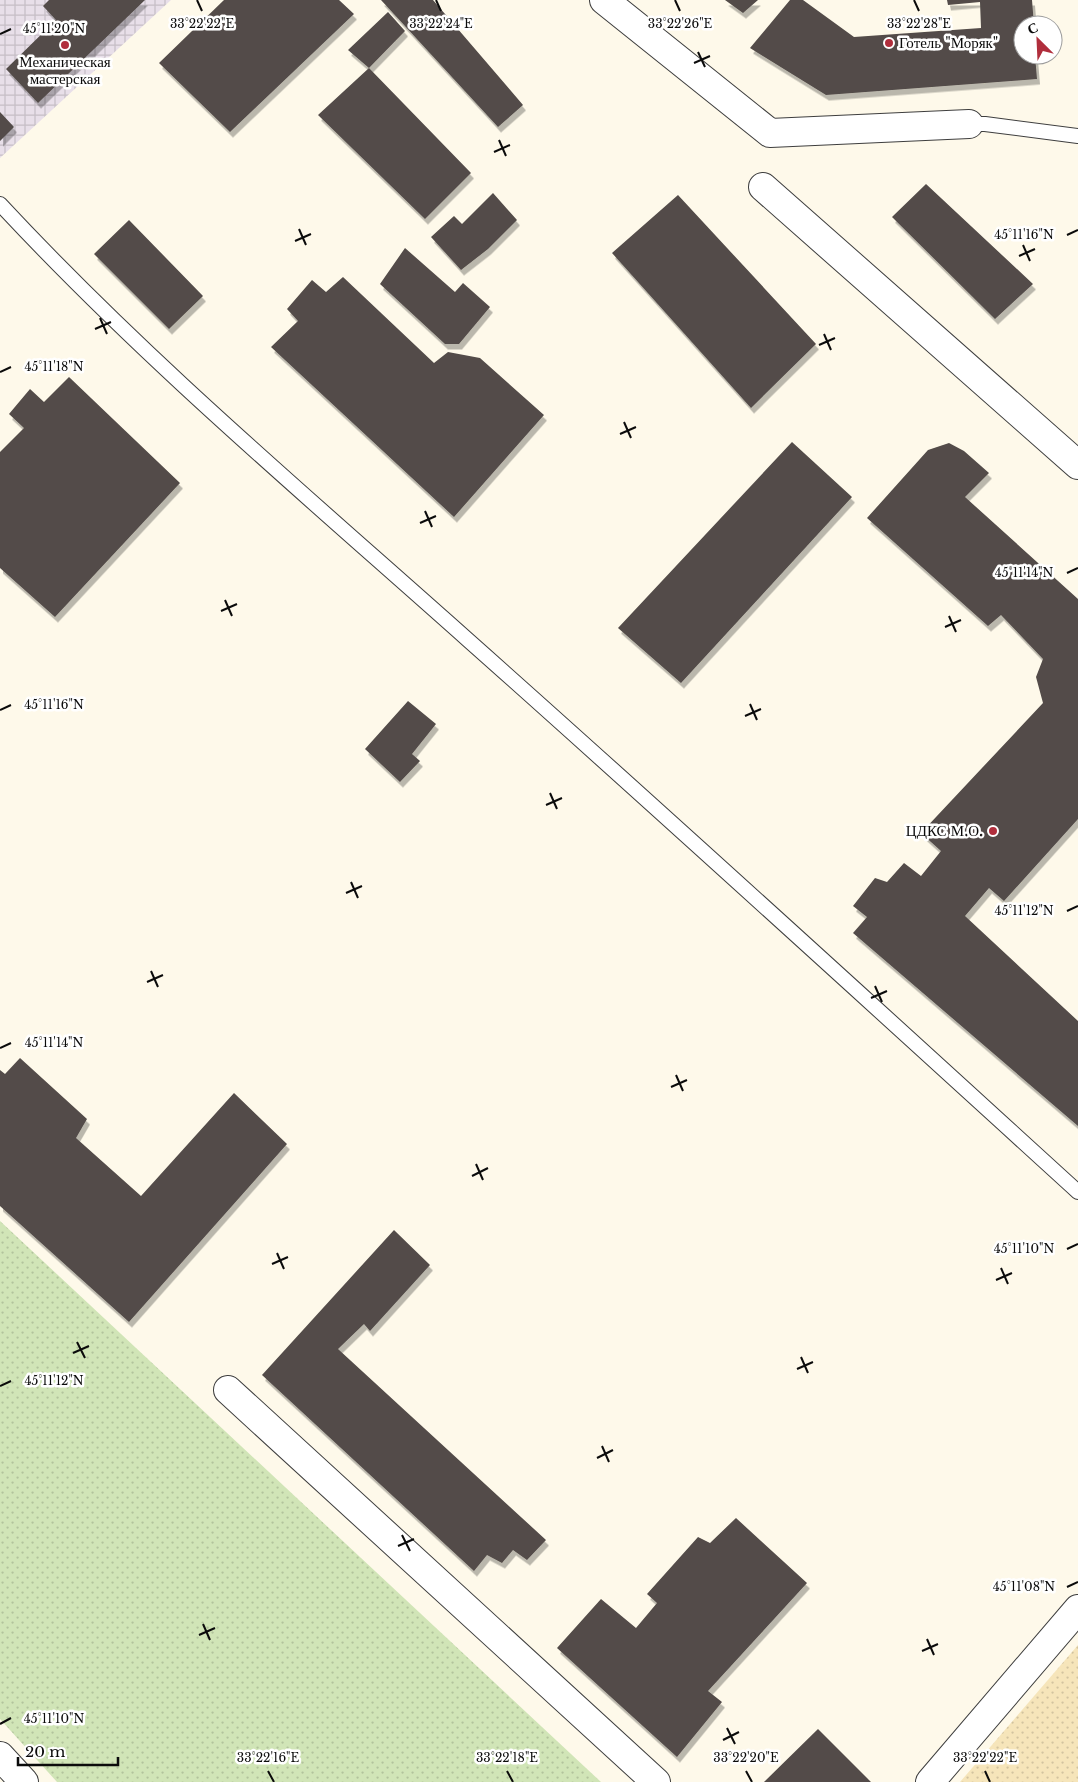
<svg xmlns="http://www.w3.org/2000/svg" width="1078" height="1782" font-family="'Libre Baskerville',serif">
<style>
.industrial{fill:url(#industrial-grid)}
.grass{fill:url(#grass-dots)}
.sand{fill:url(#sand-dots)}
.building{fill:#524b48;filter:url(#shadow)}
.lines{fill:none;stroke-linecap:round;stroke-linejoin:round}
.lane-casing{stroke:#3e3e3e;stroke-width:16}
.street-casing{stroke:#3e3e3e;stroke-width:30}
.lane{stroke:#fff;stroke-width:14}
.street{stroke:#fff;stroke-width:28}
.ticks{fill:none;stroke:#0b0b0b;stroke-width:2}
.poi-dot{fill:#b02e3c;stroke:#fff;stroke-width:2}
.labels{text-anchor:middle;stroke-width:5;stroke-linejoin:round;paint-order:stroke}
.poi-label{font-size:15px;fill:#0b0b0b;stroke:#fff;text-anchor:start}
.ticks-label{font-size:12px;text-anchor:middle;fill:#0b0b0b;stroke:#fff;stroke-width:5;stroke-linejoin:round;paint-order:stroke}
</style>
<defs>
<pattern id="industrial-grid" width="8" height="8" patternUnits="userSpaceOnUse" patternTransform="scale(1.25)"><rect width="8" height="8" fill="#e8dfe9"/><path d="M0 4h8M4 0v8" fill="none" stroke="#c6bec6"/></pattern>
<pattern id="grass-dots" width="8" height="8" patternUnits="userSpaceOnUse" patternTransform="scale(1.25)"><rect width="8" height="8" fill="#d1e5b7"/><path d="M2 2h.1M6 6h.1" fill="none" stroke="#b2c39c" stroke-width="1.8" stroke-linecap="round"/></pattern>
<pattern id="sand-dots" width="8" height="8" patternUnits="userSpaceOnUse" patternTransform="scale(1.25)"><rect width="8" height="8" fill="#f6e5ba"/><path d="M2 2h.1M6 6h.1" fill="none" stroke="#d2c39f" stroke-width="1.8" stroke-linecap="round"/></pattern>
<filter id="shadow"><feDropShadow dx="3" dy="5.5" stdDeviation="0" flood-color="#0004"/></filter>
</defs>
<rect width="100%" height="100%" fill="#fef9ea"/>
<path class="industrial" d="M0,0h171l-171,158z"/>
<path class="grass" d="M0,1221l601,561h-544l-57,-63z"/>
<path class="sand" d="M1078,1645v137h-118z"/>
<path class="building" d="M49,0h96l-107,103 -32,-34 50,-49 -13,-14z
M224,0h115l15,14 -124,118 -71,-69z
M381,0h52l90,105 -25,22z
M725,0h33l-15,13z
M790,0h13l51,37 127,-9 -1,-26 -32,3 -1,-5h85l2,25h-11v30h12l2,24 -211,16 -76,-47z
M388,12l17,19 -36,37 -21,-18z
M369,68l102,105 -46,46 -107,-104z
M0,112l14,15 -14,14z
M926,184l107,100 -38,35 -103,-102z
M493,193l24,27 -29,29 -27,21 -30,-33 23,-21 8,8z
M678,195l138,149 -65,64 -139,-155z
M129,220l74,76 -34,33 -75,-75z
M405,248l50,44 8,-9 27,24 -31,37h-14l-65,-60z
M343,277l91,86 14,-11 32,6 64,57 -90,102 -183,-170 27,-26 -11,-12 25,-29 14,12z
M69,377l111,106 -125,134 -55,-49v-116l24,-24 -15,-14 21,-25 14,13z
M792,442l60,55 -171,186 -63,-55z
M949,443l15,8 25,22 -24,24 113,102v220l-74,82 -15,-13 -24,28 113,105v105l-225,-193 14,-16 -14,-11 22,-28 12,4 17,-19 17,13 20,-25 -20,-18 122,-130 -7,-26 7,-18 -42,-44 -13,11 -121,-108 61,-68z
M408,701l28,23 -24,30 8,7 -20,21 -35,-33z
M20,1058l67,61 -11,19 65,58 93,-103 53,51 -158,178 -129,-116v-136l5,4z
M394,1230l36,35 -60,66 -6,-7 -26,25 208,191 -19,20 -14,-10 -11,13 -15,-8 -13,16 -212,-196z
M736,1518l71,65 -99,108 14,11 -45,55 -120,-109 44,-49 35,29 21,-25 -10,-9 51,-57 12,6z
M818,1729l53,53h-107z"/>
<g class="lines">
<defs>
<path id="lane" d="M969,124h16l93,12
M0,204c145,156 309,294 468,436 205,182 407,367 610,552"/>
<path id="street" d="M604,0l166,133 199,-9
M763,187l315,278
M228,1390l428,392
M0,1756l24,26
M930,1782l148,-173"/>
</defs>
<use href="#lane" class="lane-casing"/>
<use href="#street" class="street-casing"/>
<use href="#lane" class="lane"/>
<use href="#street" class="street"/>
</g>
<path class="ticks" d="M197,0l5,11M436,0l5,11M675,0l5,11M914,0l5,11M0,34l11,-5M698,52l7,15M694,63l16,-7M499,140l7,16M494,152l16,-7M299,229l7,16M1067,235l11,-5M295,241l16,-7M1023,245l7,16M1019,256l16,-7M100,318l7,16M95,329l16,-7M824,334l7,16M819,345l16,-7M0,372l11,-5M624,422l7,16M620,434l16,-7M425,511l7,16M420,523l16,-7M1067,573l11,-5M225,600l7,16M221,611l16,-7M949,616l7,16M945,627l16,-7M750,704l7,16M0,710l11,-5M745,716l16,-7M550,793l7,16M546,805l16,-7M351,882l7,16M346,893l16,-7M1067,911l11,-5M151,971l7,16M147,982l16,-7M875,986l7,16M871,998l16,-7M0,1048l11,-5M676,1075l7,16M671,1087l16,-7M476,1164l7,16M472,1176l16,-8M1067,1249l11,-5M277,1253l7,16M272,1264l16,-7M1001,1268l7,16M996,1280l16,-7M77,1342l8,16M73,1353l16,-7M801,1357l7,16M797,1369l16,-7M0,1386l11,-5M602,1446l7,16M597,1458l16,-8M402,1535l8,16M398,1546l16,-7M1067,1587l11,-5M203,1624l7,16M199,1635l16,-7M927,1639l7,16M922,1651l16,-7M0,1724l11,-6M727,1728l8,16M723,1740l16,-8M268,1771l6,11M507,1771l6,11M746,1771l6,11M985,1771l5,11"/>
<g class="poi-dot">
<circle cx="889" cy="43" r="5"/>
<circle cx="65" cy="45" r="5"/>
<circle cx="993" cy="831" r="5"/>
</g>
<g class="labels">
<g class="poi-label">
<text x="899" y="48">Готель "Моряк"</text>
<text x="65" y="67" text-anchor="middle">Механическая<tspan x="65" dy="17">мастерская</tspan></text>
<text x="983" y="836" text-anchor="end">ЦДКС М.О.</text>
</g>
</g>
<g class="ticks-label">
<text x="680" y="28">33°22'26"E</text>
<text x="919" y="28">33°22'28"E</text>
<text x="202" y="28">33°22'22"E</text>
<text x="441" y="28">33°22'24"E</text>
<text x="54" y="33">45°11'20"N</text>
<text x="1024" y="239">45°11'16"N</text>
<text x="54" y="371">45°11'18"N</text>
<text x="1024" y="577">45°11'14"N</text>
<text x="54" y="709">45°11'16"N</text>
<text x="1024" y="915">45°11'12"N</text>
<text x="54" y="1047">45°11'14"N</text>
<text x="1024" y="1253">45°11'10"N</text>
<text x="54" y="1385">45°11'12"N</text>
<text x="1024" y="1591">45°11'08"N</text>
<text x="54" y="1723">45°11'10"N</text>
<text x="268" y="1762">33°22'16"E</text>
<text x="507" y="1762">33°22'18"E</text>
<text x="746" y="1762">33°22'20"E</text>
<text x="985" y="1762">33°22'22"E</text>
</g>
<g transform="translate(1038 40) rotate(336)"><circle r="24" fill="#ffffff" stroke="#9d9d9d"/>
<path d="M0-4L9 19L0 12L-9 19Z" fill="#b02e3c"/>
<text y="-8" font-size="14" font-weight="bold" text-anchor="middle" fill="#0b0b0b">С</text>
</g>
<path d="M18 1757v8h100v-8" fill="none" stroke="#0b0b0b" stroke-width="2.5"/>
<text x="25" y="1757" font-size="15" fill="#0b0b0b" stroke="#ffffff" stroke-width="4" paint-order="stroke">20 m</text>
</svg>
